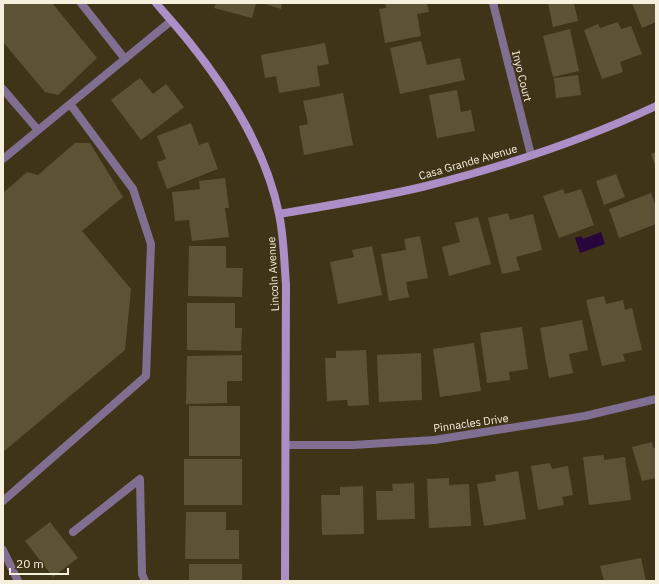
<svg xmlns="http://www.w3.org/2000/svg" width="659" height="584" font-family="'IBM Plex Sans',sans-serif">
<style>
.water{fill:#28053d}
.building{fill:#5e5235}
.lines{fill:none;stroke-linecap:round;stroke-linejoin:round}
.lane{stroke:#816f92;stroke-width:8}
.street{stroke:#816f92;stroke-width:8}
.secondary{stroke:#ac8fc6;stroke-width:8}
.labels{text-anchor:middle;stroke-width:3;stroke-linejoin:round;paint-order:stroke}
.street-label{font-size:11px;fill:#f6efde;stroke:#403418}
</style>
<rect width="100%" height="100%" fill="#403418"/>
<path class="water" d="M601,232l4,12 -25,9 -5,-15 6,-2 2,3z"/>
<path class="building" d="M3,3h49l45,55 -39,37 -13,-3 -42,-50z
M216,3h40l-4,15 -38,-10z
M262,3h20l-1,6z
M385,3h42l2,9 -12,2 4,22 -36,7 -6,-34 7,-1z
M548,3h26l4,18 -25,6z
M632,3h24v19l-14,6z
M618,22l3,7 10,-3 11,28 -22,8 3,10 -21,7 -18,-49 14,-6 2,4z
M570,29l9,42 -26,6 -10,-41z
M421,41l6,24 33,-7 5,22 -65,14 -10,-46z
M325,43l4,21 -12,2 3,20 -41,7 -3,-17 -11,2 -4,-23z
M578,75l3,20 -25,3 -2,-20z
M140,78l13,16 13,-10 18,23 -43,33 -30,-40z
M457,90l4,22 10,-2 4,21 -38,7 -8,-43z
M343,93l10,52 -49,10 -5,-29 9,-2 -5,-23z
M191,123l8,22 9,-3 10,27 -51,20 -10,-27 9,-3 -9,-23z
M75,143h15l33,54 -41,34 49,58 -6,61 -122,102v-259l24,-21 11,3z
M656,152v16l-5,-14z
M616,174l9,23 -21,8 -8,-24z
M225,178l4,30h-4l4,29 -37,4 -3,-21 -14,1 -3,-29 28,-3 -1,-8z
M563,189l2,5 16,-5 13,36 -35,13 -16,-42z
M651,193l5,13v18l-37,14 -10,-29z
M508,213l2,7 23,-6 9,36 -26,7 4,13 -18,4 -14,-56z
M478,217l13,47 -42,12 -7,-29 18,-5 -5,-19z
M420,236l8,42 -22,4 3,15 -20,4 -8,-47 25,-4 -2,-11z
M189,246h37v22h17l-1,29 -54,-1z
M372,246l10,49 -44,9 -8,-42 24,-5 -2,-7z
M604,296l2,8 17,-4 2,10 7,-2 10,42 -19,4 2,7 -23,5 -16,-66z
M187,303h48v25h7l-1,23 -54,-1z
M582,320l6,30 -19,4 4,19 -24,5 -9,-50z
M522,327l6,42 -19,3 1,8 -23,3 -7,-50z
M474,343l7,48 -41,6 -7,-48z
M366,350l3,55 -21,1 -1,-6 -20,1 -2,-43h11v-7z
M421,353l1,47 -43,2 -2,-47z
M242,355v26h-15v22l-41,1 1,-48z
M189,406h51v50h-51z
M652,442l1,6 3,-1v31l-14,3 -10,-34z
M604,455v5l21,-3 6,43 -42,5 -6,-48z
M184,459h58v46h-58z
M550,463l2,6 16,-3 5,29 -11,2 2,8 -26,5 -7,-44z
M518,471l8,48 -42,7 -7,-42 19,-3 -1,-6z
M449,478v7l20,-1 2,42 -42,2 -2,-49z
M414,483l1,36 -38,1 -1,-29h17l-1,-7z
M363,486l1,48 -42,1 -1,-40h19v-8z
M186,512h40v18h13v29h-54z
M50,522l28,36 -25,19 -28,-36z
M641,558l5,23h-42l-4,-15z
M189,564h53v17h-53z"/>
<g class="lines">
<path class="lane" d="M81,3l44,56
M3,89l35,41
M3,159l168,-138
M3,501l143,-125 5,-132 -18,-55 -63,-85
M73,532l67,-53 2,95 3,7
M3,550l15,31"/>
<path class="street" d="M493,3l38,152
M286,445h67l81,-5 151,-24 71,-17"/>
<path class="secondary" d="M156,3c11,13 23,26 34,40 40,50 76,107 89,171 5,23 5,47 7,70l-1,297
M279,214c48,-8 96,-16 143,-27 80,-20 160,-46 234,-81"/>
</g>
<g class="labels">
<g class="street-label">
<text transform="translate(522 76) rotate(76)" y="4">Inyo Court</text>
<text transform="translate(468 162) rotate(-16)" y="4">Casa Grande Avenue</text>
<text transform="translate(273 274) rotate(-93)" y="4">Lincoln Avenue</text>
<text transform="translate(471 423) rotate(-8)" y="4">Pinnacles Drive</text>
</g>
</g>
<rect width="659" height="584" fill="none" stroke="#f6efde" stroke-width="8"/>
<path d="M10 568v6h58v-6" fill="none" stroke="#f6efde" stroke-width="2"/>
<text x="16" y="568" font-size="12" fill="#f6efde" stroke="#403418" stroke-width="3" paint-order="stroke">20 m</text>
</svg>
